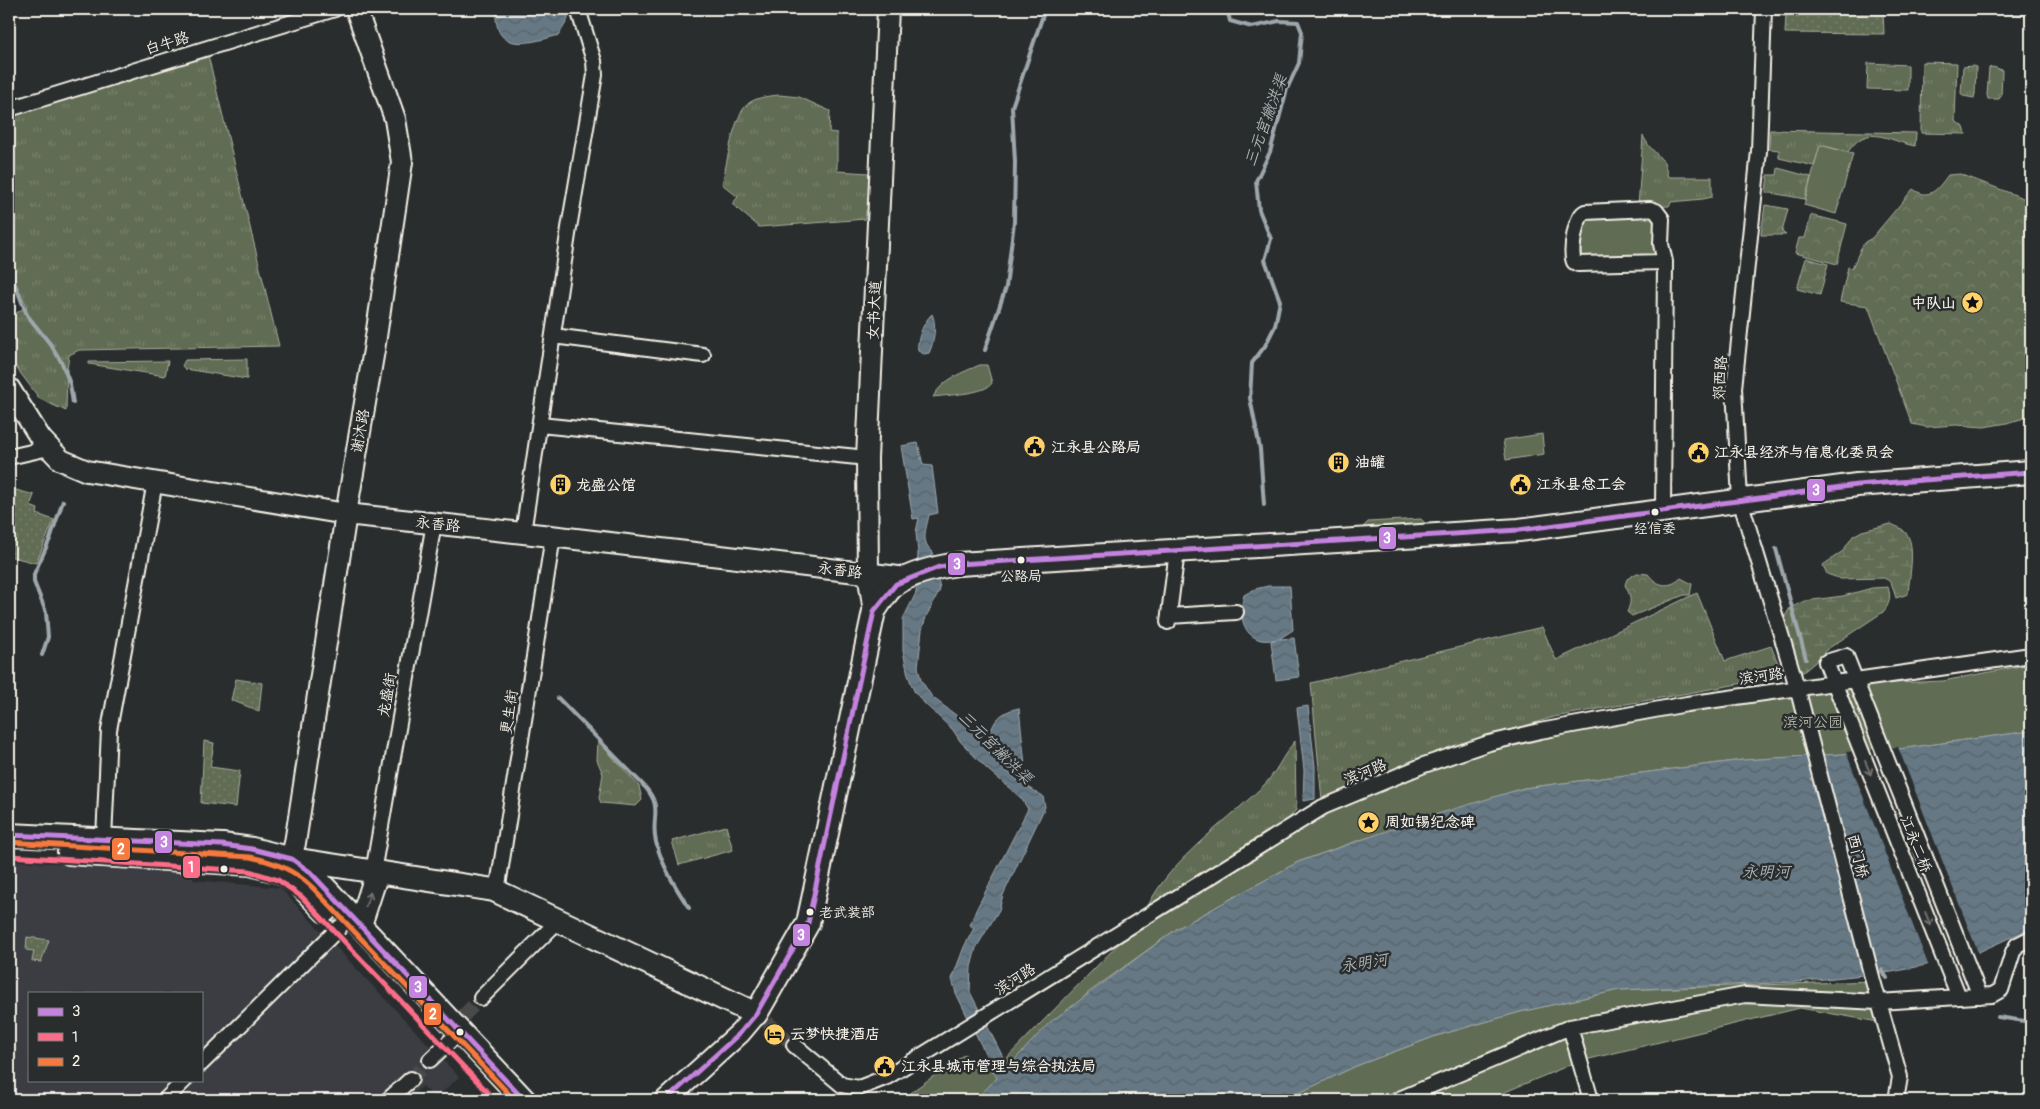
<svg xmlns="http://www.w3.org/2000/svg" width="2040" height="1109" font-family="Pangolin,'LXGW WenKai TC',sans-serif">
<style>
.built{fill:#3a3e43;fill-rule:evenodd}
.grass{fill:url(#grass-tufts);stroke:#aaae9e}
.forest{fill:url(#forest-crowns);stroke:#aaae9e}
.wetland{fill:url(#wetland-marsh);stroke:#aaae9e}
.park{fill:#616c53;stroke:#aaae9e}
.garden{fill:url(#garden-dots);stroke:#aaae9e}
.water{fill:url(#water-waves);stroke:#9ea8ac}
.pier{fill:#2a2d2e}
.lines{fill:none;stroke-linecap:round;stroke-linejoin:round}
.stream{stroke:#9ea8ac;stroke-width:4}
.street-tunnel{stroke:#484a4a;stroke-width:14;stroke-dasharray:14 7;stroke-linecap:butt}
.street-casing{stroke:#f4f1e8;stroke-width:18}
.secondary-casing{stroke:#f4f1e8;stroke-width:24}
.primary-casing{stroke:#f4f1e8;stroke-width:26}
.street{stroke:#2a2d2e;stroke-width:14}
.secondary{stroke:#2a2d2e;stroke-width:20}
.primary{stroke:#2a2d2e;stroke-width:22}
.bus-1-casing{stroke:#2a2d2e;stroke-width:9}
.bus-2-casing{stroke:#2a2d2e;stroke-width:9}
.bus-3-casing{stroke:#2a2d2e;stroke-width:9}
.bus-1{stroke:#c483df;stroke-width:5}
.bus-2{stroke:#fb6d88;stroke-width:5}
.bus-3{stroke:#f6793e;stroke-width:5}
.oneway{stroke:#71726f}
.bus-dot{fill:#f4f1e8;stroke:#2a2d2e;stroke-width:2}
.labels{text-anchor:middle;stroke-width:5;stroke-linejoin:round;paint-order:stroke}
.bus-label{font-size:14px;fill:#f4f1e8;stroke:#2a2d2e}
.street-label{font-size:15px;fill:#f4f1e8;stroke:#2a2d2e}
.poi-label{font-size:15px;font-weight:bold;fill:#f4f1e8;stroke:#2a2d2e;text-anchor:start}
.park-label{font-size:15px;fill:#b2b5a5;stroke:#2a2d2e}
.water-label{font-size:16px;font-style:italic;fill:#acb4b6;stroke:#2a2d2e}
.line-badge{stroke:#2a2d2e;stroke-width:2}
.badge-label{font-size:14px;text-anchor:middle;font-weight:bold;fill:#fff}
</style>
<defs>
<pattern id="grass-tufts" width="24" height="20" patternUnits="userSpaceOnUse" patternTransform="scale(1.25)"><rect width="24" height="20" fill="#616c53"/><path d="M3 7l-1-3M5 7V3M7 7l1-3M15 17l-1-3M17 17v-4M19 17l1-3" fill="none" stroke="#78816c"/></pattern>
<pattern id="forest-crowns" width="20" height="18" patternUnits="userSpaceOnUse" patternTransform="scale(1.25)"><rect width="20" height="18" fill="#616c53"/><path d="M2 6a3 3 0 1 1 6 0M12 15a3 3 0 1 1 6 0" fill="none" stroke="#78816c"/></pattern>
<pattern id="wetland-marsh" width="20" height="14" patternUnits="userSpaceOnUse" patternTransform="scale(1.25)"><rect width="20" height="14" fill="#616c53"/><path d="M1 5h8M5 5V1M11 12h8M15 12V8" fill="none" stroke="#78816c"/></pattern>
<pattern id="garden-dots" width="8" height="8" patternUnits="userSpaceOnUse" patternTransform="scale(1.25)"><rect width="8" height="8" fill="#616c53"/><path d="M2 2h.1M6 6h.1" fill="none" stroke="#78816c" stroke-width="1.8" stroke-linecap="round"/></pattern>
<pattern id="water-waves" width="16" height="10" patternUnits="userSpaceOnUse" patternTransform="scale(1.25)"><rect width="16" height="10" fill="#657884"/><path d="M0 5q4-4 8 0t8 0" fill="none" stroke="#586268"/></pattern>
</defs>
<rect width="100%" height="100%" fill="#2a2d2e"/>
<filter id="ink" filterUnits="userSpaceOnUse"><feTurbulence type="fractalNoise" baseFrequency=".02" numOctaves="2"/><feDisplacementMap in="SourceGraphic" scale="10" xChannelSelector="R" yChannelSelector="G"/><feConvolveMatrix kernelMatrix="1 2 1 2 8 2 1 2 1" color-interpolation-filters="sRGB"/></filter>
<g filter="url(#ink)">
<path class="built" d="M9,859l184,11v10l87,8 179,189 -24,22 -12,-13 -17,14h-397zM29,993h172v87h-172z"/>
<path class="grass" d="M207,51l72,295 -200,4 -10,5 -2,15 -1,41 -26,-12 -31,-41v-40l18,-12 -18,-36v-170z
M1922,62l35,1 -2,58 9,6 2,7 -45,-1z
M1868,63l40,2v25l-41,-1z
M1972,66l4,1 -1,27 -1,4 -11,-2 -2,-3 2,-26z
M1993,67l9,3 -1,26 -2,3h-11l-1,-4 2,-27z
M779,95l20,2 31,14 -1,21 8,1v38l31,2 1,3 1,34 -4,1v8l-107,8 -27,-23 6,-7 -16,-13c5,-19 11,-70 27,-81 8,-6 21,-7 30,-8z
M1770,130l146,3 -1,13c-27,-5 -48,-24 -67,6l-28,-7 -6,21 -35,-8v-8l-10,-1z
M1643,136l6,10 15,16 4,15h44v20l-9,2 -32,3 -2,4 -31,1z
M1778,168l33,9 -6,22 -39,-7 2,-17h9z
M247,359v20l-62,-10 -3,-3 3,-6z
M168,361l-3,15 -76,-12v-2z
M1421,519l6,6 -66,4 7,-7z
M1697,593l28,68 46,-15 12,30 -229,41 -138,42 -94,42 -11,-118 231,-56 14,33z
M1295,741l1,69 -28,31 -126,79c19,-55 79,-93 120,-133 14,-13 20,-31 33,-46z
M726,826l7,24 -54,15 -7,-24z"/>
<path class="forest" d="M1980,9h51v10l-8,-4 -44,-3z
M1960,174l71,27v215l-24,7 -23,4 -28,-2 -29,2 -15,-3 -44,-118 -28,-4 8,-35 4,1 9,-20 4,-6 7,-4 41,-49c17,13 26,-2 35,-14z
M1765,205l23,4 -6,23 4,3h-25z
M1811,215l36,9 -10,40 -42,-11 4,-15h6z
M1637,573l11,1c9,12 21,15 33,4l11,6 -2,11h-6l-52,21 -5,-4c5,-11 4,-16 -2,-27l2,-6z
M598,741l41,45 3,14 -6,6 -35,-3 -2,-5 4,-24 -6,-14z"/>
<path class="wetland" d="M1806,258l22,6 -8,31 -23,-6z
M1891,524c4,2 11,4 14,8 12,12 4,45 3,62l-12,4 -5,-16 -7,-4 -43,1 -14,-5 -4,-9 20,-14 10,-15 9,-5z
M1888,587c3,10 2,17 -5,25l-57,38 -7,9 -17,14 -16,-39 -2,-16 6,-10 15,-7 38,-5 29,-8z"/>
<path class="park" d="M1820,145l33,9 -17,60 -32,-9z
M1656,211l9,48 -87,5 3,-50z
M980,365h7l5,18c-6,11 -46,12 -59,14 10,-18 30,-25 47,-32z
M1542,434l2,20 -38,6 -3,-20z
M2031,664v67l-154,21 -134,8 -219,28 -167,53 -59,21 -120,66 -89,64 -114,108h-71l10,-10 51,-36 4,11 12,-6 12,13 149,-152 181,-113 166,-64 308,-56 146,-6z
M1873,981l11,42 -84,-15 -223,54 -91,38h-202l72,-34 80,-30 84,-24 99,-22z"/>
<path class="garden" d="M1774,9h109l1,25 -99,-1 1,-17 -12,-1z
M9,488l25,7 -4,11 8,3 -1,5 17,6 -18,43 -27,-7z
M236,679l26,4 -3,28 -28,-11z
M204,741l10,2 -4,24 30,4 -4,36 -35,-4z
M27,937l22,3 -8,22 -9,-1 2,-10 -8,-1z"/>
<path class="water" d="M497,9h70l1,10 -9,16c-19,5 -53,17 -61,-6 -2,-7 -3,-14 -1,-20z
M932,314c5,10 2,29 -3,39l-5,1 -6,-3c-2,-11 6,-30 14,-37z
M918,443l5,22 9,1 6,47 -9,2c-3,15 -9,27 4,37l7,38 -14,27 -4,13 -4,37 3,13 11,17 29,22 41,48 18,15 23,14 2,11 -42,88 -4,15 -23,38 -5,19 -1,25 38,75 41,-44 129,-95 120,-66 123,-43 103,-31 219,-28 134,-8 154,-21v197l-61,28 -78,16 -96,10 -177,8 -99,22 -84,24 -80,30 -72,34h-309l22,-22 -41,-85 -4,-14 12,-32 10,-19 -4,-3 6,-15 52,-101 -7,-11 -34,-29 -27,-28 -7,-11 -29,-27 -10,-12 -6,-16 -5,-24v-32l13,-26 2,-40 -2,-21 3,-14 -6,1 -12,-73z
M1268,586h22l3,44 -14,9 15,-1 5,39 -23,3 -5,-39 7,-2c-5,1 -12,2 -17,1 -20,-5 -22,-28 -17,-45l11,-6z
M1308,706l7,60v33l-12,2 1,-31 -7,-62z
M1019,708l6,57c-42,0 -47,-50 -6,-57z"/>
<path class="pier" d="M1898,747l81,208 -8,4 -42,8 -83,-215z"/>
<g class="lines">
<path class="stream" d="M1227,9l3,12 22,6 27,-6 19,1 4,10 -3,31 -12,26 -17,63 -14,29 3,29 12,29 -6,21 15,41 -5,25 -10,20 -13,17 -2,35 10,51 4,56
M9,269l18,46 24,30 11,18 8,21 3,19
M985,350l21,-63 8,-65 1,-60 -3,-55 33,-98
M1776,549l30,110
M42,655l6,-18 -2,-25 -12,-30v-8l16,-35 13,-38
M558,698l87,89c19,21 5,32 11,55 6,24 20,46 33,66
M1882,970l5,8
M1998,1017l33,5"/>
<path class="street-tunnel" d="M463,1016l18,-18
M767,1022l27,23
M411,1079l19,-19"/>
<defs>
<path id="street" d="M1764,9l-5,142 -25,237 6,112 57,187 76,294 27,96 -4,23
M9,109l326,-100
M553,336l150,19
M540,425l327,33
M9,457l40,-9
M1663,511c1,-83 2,-166 2,-249l-4,-18 1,-25 -6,-8 -6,-2 -65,3c-10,5 -15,40 -11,50l4,2 87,-2
M523,533l46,-305 26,-153 -1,-14 -16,-52
M1169,616l67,-4
M1168,622l9,-71
M104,839l5,-109 46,-248
M373,872l61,-349
M497,892l56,-356
M1959,997l-133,-335 20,-6 134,340
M481,998l77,-77
M1570,1027l21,73
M794,1045l48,40 17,3 28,-11 436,-270 101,-42 65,-22 51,-12 147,-27 344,-49
M430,1060l20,-19
M201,1064l139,-137
M165,1100l20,-20
M388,1100l23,-21
M1397,1100l173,-73 175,-32 133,7 114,-7 9,-5 12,-38 4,-7 14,-7"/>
<path id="secondary" d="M9,388l32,51 20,21 26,11 259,43 196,21 365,43
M874,611l-6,-38 -1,-115 21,-449
M281,869l8,-3 6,-23 51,-329 28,-164 28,-188 -7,-43 -39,-110
M666,1100l74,-67 16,-19"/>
<path id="primary" d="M9,835l213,10 30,4 40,10 18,13 214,228
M69,853l181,11 31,8 17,11 27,28
M292,859l202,31 262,124 52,-91 66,-312c7,-9 13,-22 23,-28 17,-11 41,-16 61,-19l561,-34 338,-45 174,-13
M360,925l17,-52"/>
</defs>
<use href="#street" class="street-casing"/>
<use href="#secondary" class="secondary-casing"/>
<use href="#primary" class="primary-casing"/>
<use href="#street" class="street"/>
<use href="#secondary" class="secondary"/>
<use href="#primary" class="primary"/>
<defs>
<path id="bus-1" d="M9,835l213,10 30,4 40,10 18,13 214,228
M666,1100l74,-67 16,-19 52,-91 66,-312 22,-27 43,-17 19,-3 561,-34 338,-45 174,-13"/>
<path id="bus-2" d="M9,856l240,15 29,9 24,17 193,203"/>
<path id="bus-3" d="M9,842l241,15c25,5 44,13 62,30l198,208"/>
</defs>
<use href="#bus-1" class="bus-1-casing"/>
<use href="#bus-2" class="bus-2-casing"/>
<use href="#bus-3" class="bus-3-casing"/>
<use href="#bus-1" class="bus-1"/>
<use href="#bus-2" class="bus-2"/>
<use href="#bus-3" class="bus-3"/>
</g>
<defs><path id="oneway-shaft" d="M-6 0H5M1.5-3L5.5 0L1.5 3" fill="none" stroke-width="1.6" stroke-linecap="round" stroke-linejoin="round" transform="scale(1.25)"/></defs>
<g class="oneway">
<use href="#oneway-shaft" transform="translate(1868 768) rotate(68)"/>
<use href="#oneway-shaft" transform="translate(368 899) rotate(-71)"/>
<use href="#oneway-shaft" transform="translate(1928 919) rotate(68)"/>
</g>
</g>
<defs>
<symbol id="sight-disc" viewBox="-11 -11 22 22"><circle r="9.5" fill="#ffd166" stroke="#2a2d2e"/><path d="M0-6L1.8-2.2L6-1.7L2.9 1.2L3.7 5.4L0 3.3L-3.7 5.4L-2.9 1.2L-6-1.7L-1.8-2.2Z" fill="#111"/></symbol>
<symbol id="civic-disc" viewBox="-11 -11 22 22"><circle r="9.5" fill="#ffd166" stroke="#2a2d2e"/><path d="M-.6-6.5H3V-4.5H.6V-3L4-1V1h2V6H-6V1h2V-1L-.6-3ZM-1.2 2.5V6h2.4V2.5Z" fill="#111"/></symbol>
<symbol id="building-disc" viewBox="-11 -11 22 22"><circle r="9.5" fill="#ffd166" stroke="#2a2d2e"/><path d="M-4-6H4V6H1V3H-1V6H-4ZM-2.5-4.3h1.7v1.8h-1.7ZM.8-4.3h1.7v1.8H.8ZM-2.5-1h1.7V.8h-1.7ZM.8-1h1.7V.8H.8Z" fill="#111"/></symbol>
<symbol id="hotel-disc" viewBox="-11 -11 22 22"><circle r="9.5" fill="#ffd166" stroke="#2a2d2e"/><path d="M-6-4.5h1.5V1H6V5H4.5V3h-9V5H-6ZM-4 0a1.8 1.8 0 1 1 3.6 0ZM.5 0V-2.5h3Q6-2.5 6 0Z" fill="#111"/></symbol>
</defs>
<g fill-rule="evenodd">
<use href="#sight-disc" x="1960" y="290" width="25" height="25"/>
<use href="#civic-disc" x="1022" y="434" width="25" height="25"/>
<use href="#civic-disc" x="1686" y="440" width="25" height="25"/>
<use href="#building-disc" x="1326" y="450" width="25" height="25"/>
<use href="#civic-disc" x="1508" y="472" width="25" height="25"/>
<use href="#building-disc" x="548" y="472" width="25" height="25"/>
<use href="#sight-disc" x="1356" y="810" width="25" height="25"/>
<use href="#hotel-disc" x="762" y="1022" width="25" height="25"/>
<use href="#civic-disc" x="872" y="1054" width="25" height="25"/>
</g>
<g class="bus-dot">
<circle cx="1655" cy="512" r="4.5"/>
<circle cx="1021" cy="560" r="4.5"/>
<circle cx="224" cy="869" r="4.5"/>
<circle cx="810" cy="912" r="4.5"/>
<circle cx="460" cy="1032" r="4.5"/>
</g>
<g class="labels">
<g class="bus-label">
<text x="1655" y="533">经信委</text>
<text x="1021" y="581">公路局</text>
<text x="819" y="917" text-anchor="start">老武装部</text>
</g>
<g class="street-label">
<text transform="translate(167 43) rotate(-17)" y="5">白牛路</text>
<text transform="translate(874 310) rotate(-87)" y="5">女书大道</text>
<text transform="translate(1720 378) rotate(-87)" y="5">郊西路</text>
<text transform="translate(360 431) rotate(-80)" y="5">谢沐路</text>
<text transform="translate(438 524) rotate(6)" y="5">永香路</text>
<text transform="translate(840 570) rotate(7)" y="5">永香路</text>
<text transform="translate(1761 676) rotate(-8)" y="5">滨河路</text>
<text transform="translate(387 695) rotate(-80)" y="5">龙盛街</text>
<text transform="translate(509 712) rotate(-81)" y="5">更生街</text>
<text transform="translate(1365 772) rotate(-22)" y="5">滨河路</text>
<text transform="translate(1916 844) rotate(68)" y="5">江永二桥</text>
<text transform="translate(1858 856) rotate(76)" y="5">西门桥</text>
<text transform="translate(1015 979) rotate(-32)" y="5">滨河路</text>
</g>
<g class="poi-label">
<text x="1956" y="308" text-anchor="end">中队山</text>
<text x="1051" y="452">江永县公路局</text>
<text x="1714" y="457">江永县经济与信息化委员会</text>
<text x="1355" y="467">油罐</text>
<text x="1536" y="489">江永县总工会</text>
<text x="576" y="490">龙盛公馆</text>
<text x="1385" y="827">周如锡纪念碑</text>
<text x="790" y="1039">云梦快捷酒店</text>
<text x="901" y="1071">江永县城市管理与综合执法局</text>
</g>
<g class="park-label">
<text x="1813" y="727">滨河公园</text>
</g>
<g class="water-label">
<text transform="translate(1265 120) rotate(-70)" y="6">三元宫撇洪渠</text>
<text transform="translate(996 747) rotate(45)" y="6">三元宫撇洪渠</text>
<text x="1766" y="877">永明河</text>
<text transform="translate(1364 962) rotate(-9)" y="6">永明河</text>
</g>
</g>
<g class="line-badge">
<rect x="1806" y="478" width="20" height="24" rx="5" fill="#c483df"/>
<rect x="1378" y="526" width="19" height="24" rx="5" fill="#c483df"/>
<rect x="947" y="552" width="19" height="24" rx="5" fill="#c483df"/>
<rect x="154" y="830" width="19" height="24" rx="5" fill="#c483df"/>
<rect x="111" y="837" width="20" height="24" rx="5" fill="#f6793e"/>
<rect x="182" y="855" width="19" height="24" rx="5" fill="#fb6d88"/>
<rect x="792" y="923" width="19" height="24" rx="5" fill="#c483df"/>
<rect x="408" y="975" width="20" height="24" rx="5" fill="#c483df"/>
<rect x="423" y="1002" width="19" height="24" rx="5" fill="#f6793e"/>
</g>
<g class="badge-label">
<text x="1816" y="495">3</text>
<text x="1387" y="543">3</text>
<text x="957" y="569">3</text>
<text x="164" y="847">3</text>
<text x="121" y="854">2</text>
<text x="191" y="872">1</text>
<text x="801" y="940">3</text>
<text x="418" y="992">3</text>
<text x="433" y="1019">2</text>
</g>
<rect width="2040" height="1109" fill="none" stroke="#2a2d2e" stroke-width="30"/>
<rect x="15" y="15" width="2010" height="1079" fill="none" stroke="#f4f1e8" stroke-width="2" filter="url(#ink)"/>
<rect x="28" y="992" width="175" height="90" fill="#2a2d2e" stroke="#7b7b78"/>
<rect x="38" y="1008" width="25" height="8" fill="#c483df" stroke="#7b7b78"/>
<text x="72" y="1016" font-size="15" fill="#f4f1e8">3</text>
<rect x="38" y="1033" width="25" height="8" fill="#fb6d88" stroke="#7b7b78"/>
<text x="72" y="1042" font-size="15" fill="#f4f1e8">1</text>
<rect x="38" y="1058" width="25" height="8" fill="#f6793e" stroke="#7b7b78"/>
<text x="72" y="1066" font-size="15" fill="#f4f1e8">2</text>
</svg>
